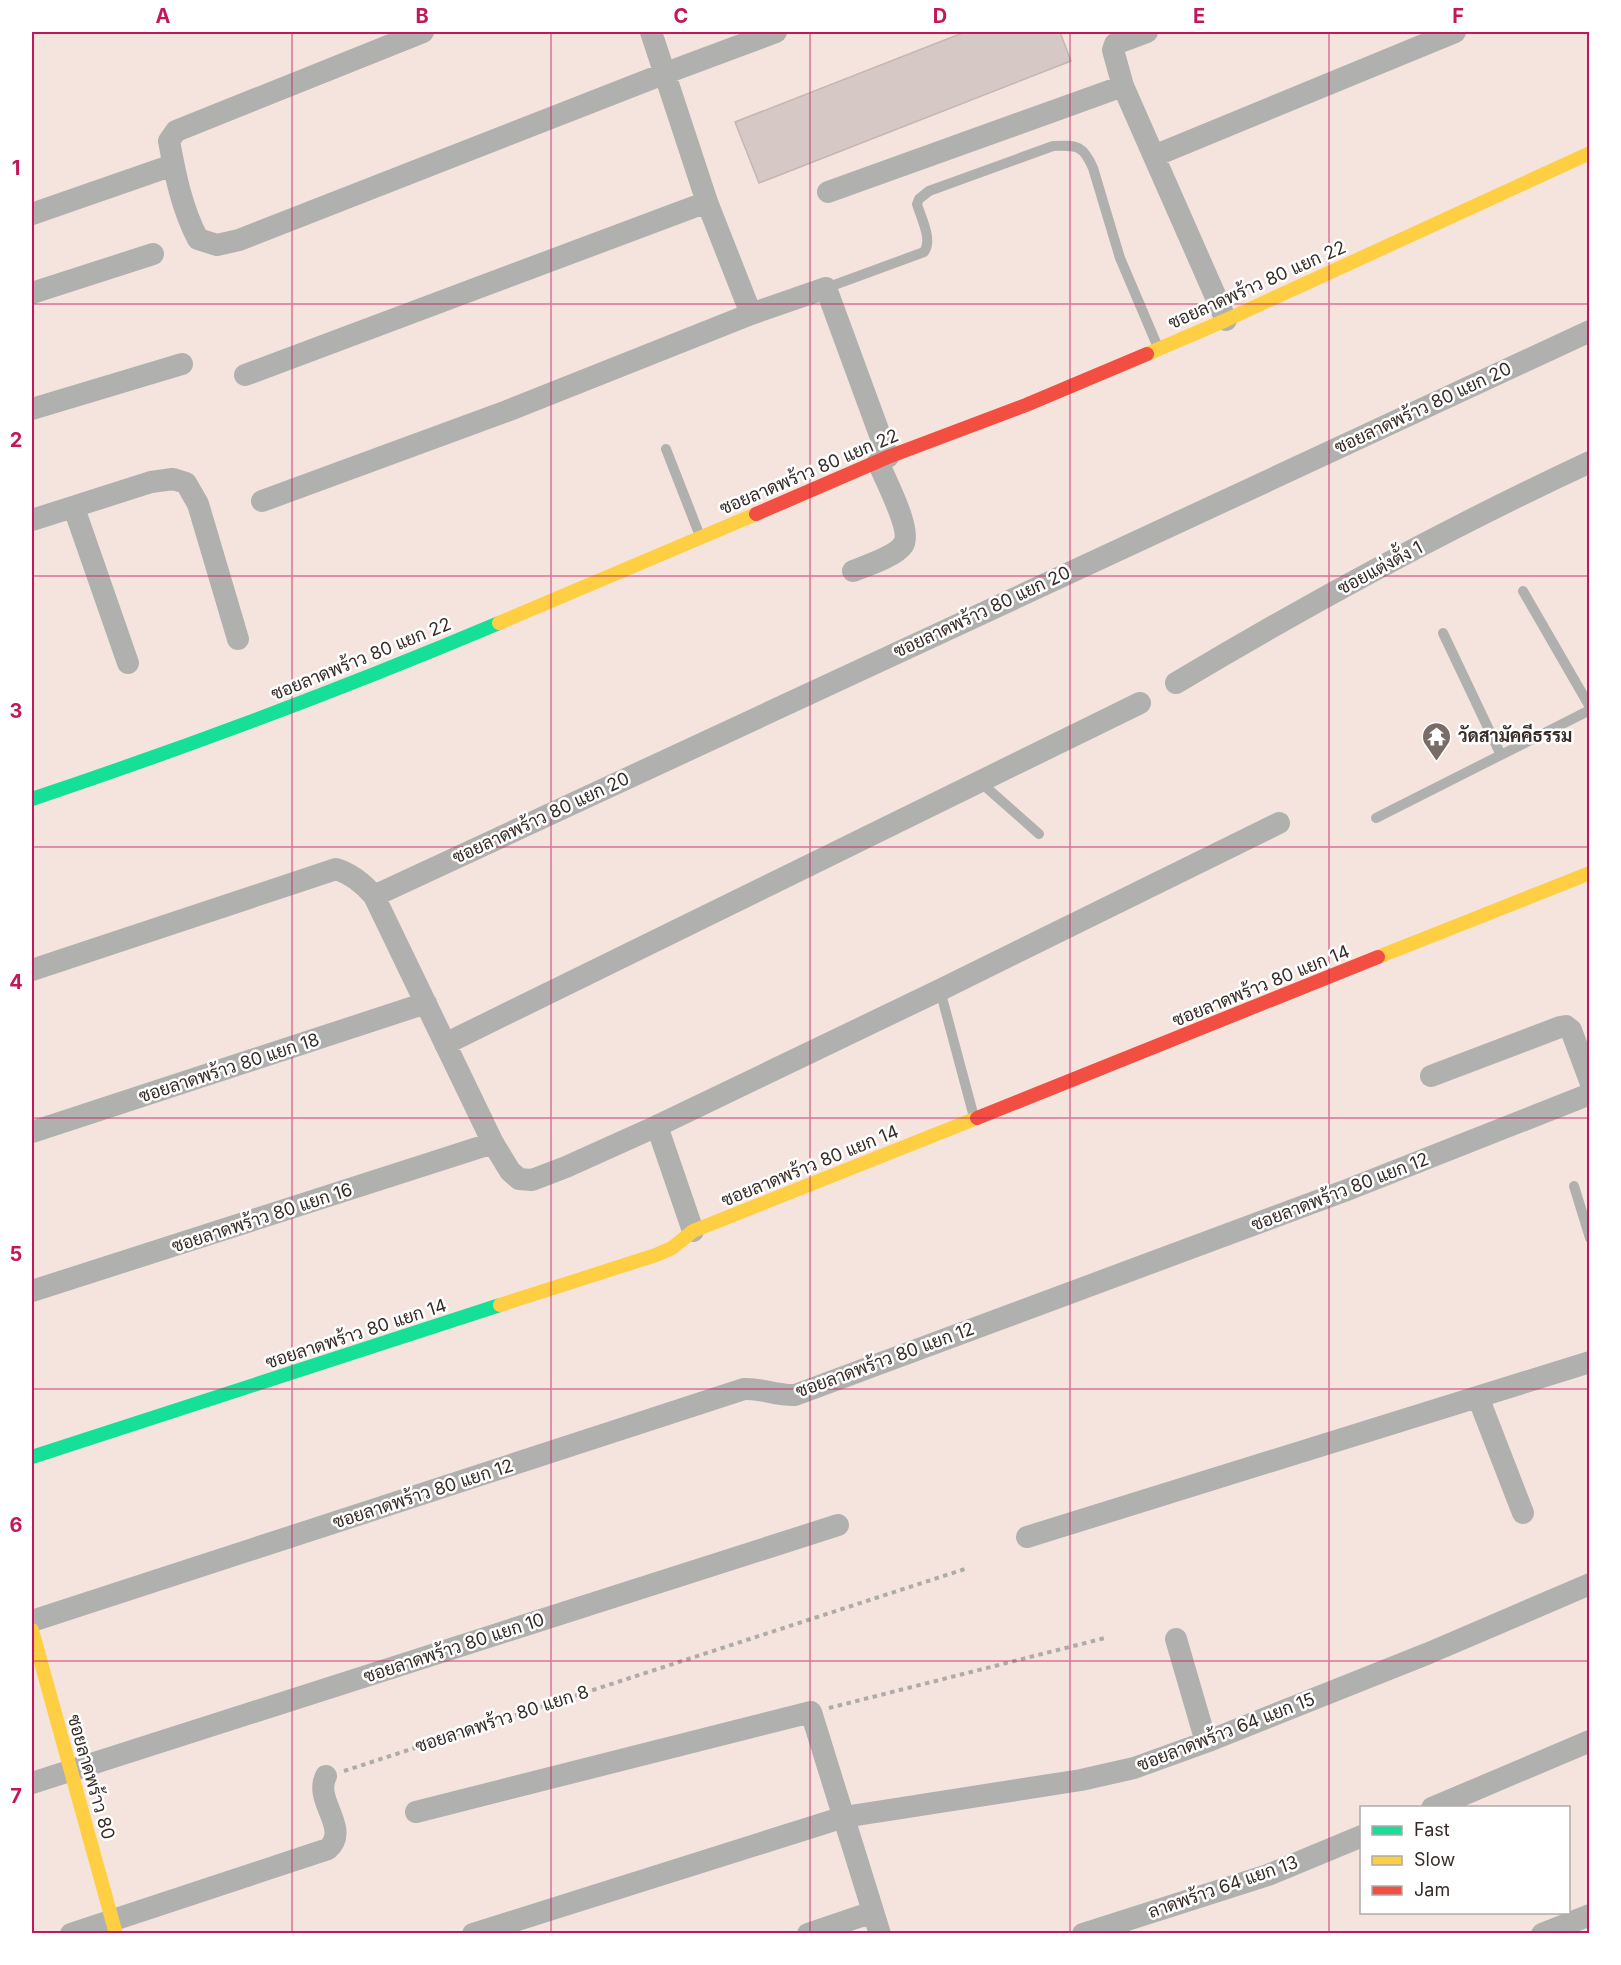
<svg xmlns="http://www.w3.org/2000/svg" width="1621" height="1965" font-family="Inter,Sarabun,sans-serif">
<style>
.building{fill:#d6c8c4;stroke:#c4b6b3;stroke-width:1.5}
.lines{fill:none;stroke-linecap:round;stroke-linejoin:round}
.path{stroke:#aeaca8;stroke-width:4;stroke-dasharray:4.5 4.5;stroke-linecap:butt}
.lane{stroke:#b0b1af;stroke-width:10}
.street{stroke:#b0b1af;stroke-width:22}
.fast{stroke:#16e098;stroke-width:14}
.slow{stroke:#ffcf43;stroke-width:14}
.jam{stroke:#f24e42;stroke-width:14}
.grid{fill:none;stroke:#c2185b;stroke-width:1.5;stroke-opacity:0.55}
.labels{text-anchor:middle;stroke-width:5;stroke-linejoin:round;paint-order:stroke}
.street-label{font-size:18px;fill:#372c27;stroke:#fff}
.poi-label{font-size:18px;font-weight:bold;fill:#372c27;stroke:#fff;text-anchor:start}
.neatline{fill:none;stroke:#c2185b;stroke-width:2}
.grid-label{font-size:20px;text-anchor:middle;font-weight:bold;fill:#c2185b}
</style>
<rect width="100%" height="100%" fill="#f4e4dd"/>
<path class="building" d="M965,32h95l11,29 -312,122 -24,-61z"/>
<g class="lines">
<path class="path" d="M829,1708l276,-70
M344,1771l624,-203"/>
<path class="lane" d="M826,288l98,-36c9,-12 -3,-34 -7,-48l2,-5 10,-8 124,-45c24,-1 30,-1 40,22l27,90 37,87
M666,449l34,87
M1523,591l67,116
M1443,633l57,120
M979,781l60,53
M1376,818l214,-108
M940,990l34,127
M1574,1186l16,52"/>
<path class="street" d="M423,32l-247,99 -7,10c6,33 13,68 29,98l19,6 22,-5 427,-167 110,-41
M651,32l56,170 44,112
M1147,32l-32,12 -2,6 10,36 103,234
M1154,156l301,-124
M828,192l295,-106
M32,214l141,-49
M32,293l121,-39
M245,375l462,-173
M32,409l150,-45
M262,501l245,-90 244,-97 75,-26 62,169
M74,508l54,155
M32,520l119,-38 22,-3 13,4 12,21 40,135
M853,571c13,-5 43,-15 50,-26 10,-14 -19,-68 -25,-83
M1176,683c134,-80 272,-155 414,-221
M374,896l1216,-565
M32,970l304,-101c16,5 27,14 38,27l119,247 17,28 9,8 13,1 34,-13 91,-41 283,-136 339,-167
M445,1044l695,-341
M1431,1076l129,-49 6,-1 5,4 19,51
M657,1126l36,105
M32,1132l394,-129
M32,1291l461,-148
M1478,1397l45,116
M1027,1537l563,-175
M32,1621l712,-232c18,-1 33,7 51,6l552,-205 243,-96
M1176,1639l30,103
M32,1783l806,-258
M1432,1808l158,-67
M416,1812l395,-100 69,222
M71,1934l257,-85c23,-21 -15,-48 -2,-73
M473,1934l371,-117 237,-37 53,-12 72,-26 223,-89 161,-69
M808,1934l65,-22
M1083,1934l185,-59 94,-39
M1542,1934l48,-19"/>
<path class="fast" d="M32,799c158,-53 313,-111 467,-176
M32,1457l468,-152"/>
<path class="slow" d="M1147,354l79,-34 364,-167
M499,623l257,-109
M1378,957l212,-84
M500,1305l156,-50 16,-7 21,-17 284,-113
M32,1630l84,304"/>
<path class="jam" d="M756,514l132,-57 138,-52 121,-51
M977,1118l401,-161"/>
</g>
<path class="grid" d="M292,32v1902M551,32v1902M810,32v1902M1070,32v1902M1329,32v1902M32,304h1558M32,576h1558M32,847h1558M32,1118h1558M32,1389h1558M32,1661h1558"/>
<defs>
<symbol id="temple-pin" viewBox="-11 -11 22 30"><path d="M0 17L-7.5 6A9.5 9.5 0 1 1 7.5 6Z" fill="#796c67" stroke="#fff"/><path d="M0-6L5-2H3V0L6.5 2.5H4V6H1.5V3h-3V6H-4V2.5H-6.5L-3 0V-2H-5Z" fill="#fff"/></symbol>
</defs>
<g fill-rule="evenodd">
<use href="#temple-pin" x="1420" y="720" width="33" height="45"/>
</g>
<g class="labels">
<g class="street-label">
<text transform="translate(1257 285) rotate(-24)" y="6">ซอยลาดพร้าว 80 แยก 22</text>
<text transform="translate(1423 408) rotate(-25)" y="6">ซอยลาดพร้าว 80 แยก 20</text>
<text transform="translate(809 472) rotate(-23)" y="6">ซอยลาดพร้าว 80 แยก 22</text>
<text transform="translate(1380 568) rotate(-28)" y="6">ซอยแต่งตั้ง 1</text>
<text transform="translate(982 612) rotate(-25)" y="6">ซอยลาดพร้าว 80 แยก 20</text>
<text transform="translate(361 659) rotate(-22)" y="6">ซอยลาดพร้าว 80 แยก 22</text>
<text transform="translate(541 818) rotate(-25)" y="6">ซอยลาดพร้าว 80 แยก 20</text>
<text transform="translate(1261 986) rotate(-22)" y="6">ซอยลาดพร้าว 80 แยก 14</text>
<text transform="translate(229 1068) rotate(-18)" y="6">ซอยลาดพร้าว 80 แยก 18</text>
<text transform="translate(810 1166) rotate(-22)" y="6">ซอยลาดพร้าว 80 แยก 14</text>
<text transform="translate(1340 1192) rotate(-21)" y="6">ซอยลาดพร้าว 80 แยก 12</text>
<text transform="translate(262 1218) rotate(-18)" y="6">ซอยลาดพร้าว 80 แยก 16</text>
<text transform="translate(356 1334) rotate(-18)" y="6">ซอยลาดพร้าว 80 แยก 14</text>
<text transform="translate(885 1360) rotate(-20)" y="6">ซอยลาดพร้าว 80 แยก 12</text>
<text transform="translate(423 1494) rotate(-18)" y="6">ซอยลาดพร้าว 80 แยก 12</text>
<text transform="translate(454 1648) rotate(-18)" y="6">ซอยลาดพร้าว 80 แยก 10</text>
<text transform="translate(502 1719) rotate(-18)" y="6">ซอยลาดพร้าว 80 แยก 8</text>
<text transform="translate(1226 1732) rotate(-21)" y="6">ซอยลาดพร้าว 64 แยก 15</text>
<text transform="translate(91 1777) rotate(74)" y="6">ซอยลาดพร้าว 80</text>
<text transform="translate(1223 1887) rotate(-19)" y="6">ลาดพร้าว 64 แยก 13</text>
</g>
<g class="poi-label">
<text x="1458" y="742">วัดสามัคคีธรรม</text>
</g>
</g>
<rect width="1621" height="1965" fill="none" stroke="#ffffff" stroke-width="66"/>
<rect x="1360" y="1806" width="210" height="108" fill="#ffffff" stroke="#afaba9" stroke-width="1.5"/>
<rect x="1372" y="1826" width="30" height="9" fill="#16e098" stroke="#afaba9" stroke-width="1.5"/>
<text x="1414" y="1836" font-size="18" fill="#372c27">Fast</text>
<rect x="1372" y="1856" width="30" height="9" fill="#ffcf43" stroke="#afaba9" stroke-width="1.5"/>
<text x="1414" y="1866" font-size="18" fill="#372c27">Slow</text>
<rect x="1372" y="1886" width="30" height="9" fill="#f24e42" stroke="#afaba9" stroke-width="1.5"/>
<text x="1414" y="1896" font-size="18" fill="#372c27">Jam</text>
<rect x="33" y="33" width="1555" height="1899" class="neatline"/>
<g class="grid-label">
<text x="163" y="23">A</text>
<text x="422" y="23">B</text>
<text x="681" y="23">C</text>
<text x="940" y="23">D</text>
<text x="1199" y="23">E</text>
<text x="1458" y="23">F</text>
<text x="16" y="175">1</text>
<text x="16" y="447">2</text>
<text x="16" y="718">3</text>
<text x="16" y="989">4</text>
<text x="16" y="1261">5</text>
<text x="16" y="1532">6</text>
<text x="16" y="1803">7</text>
</g>
</svg>
